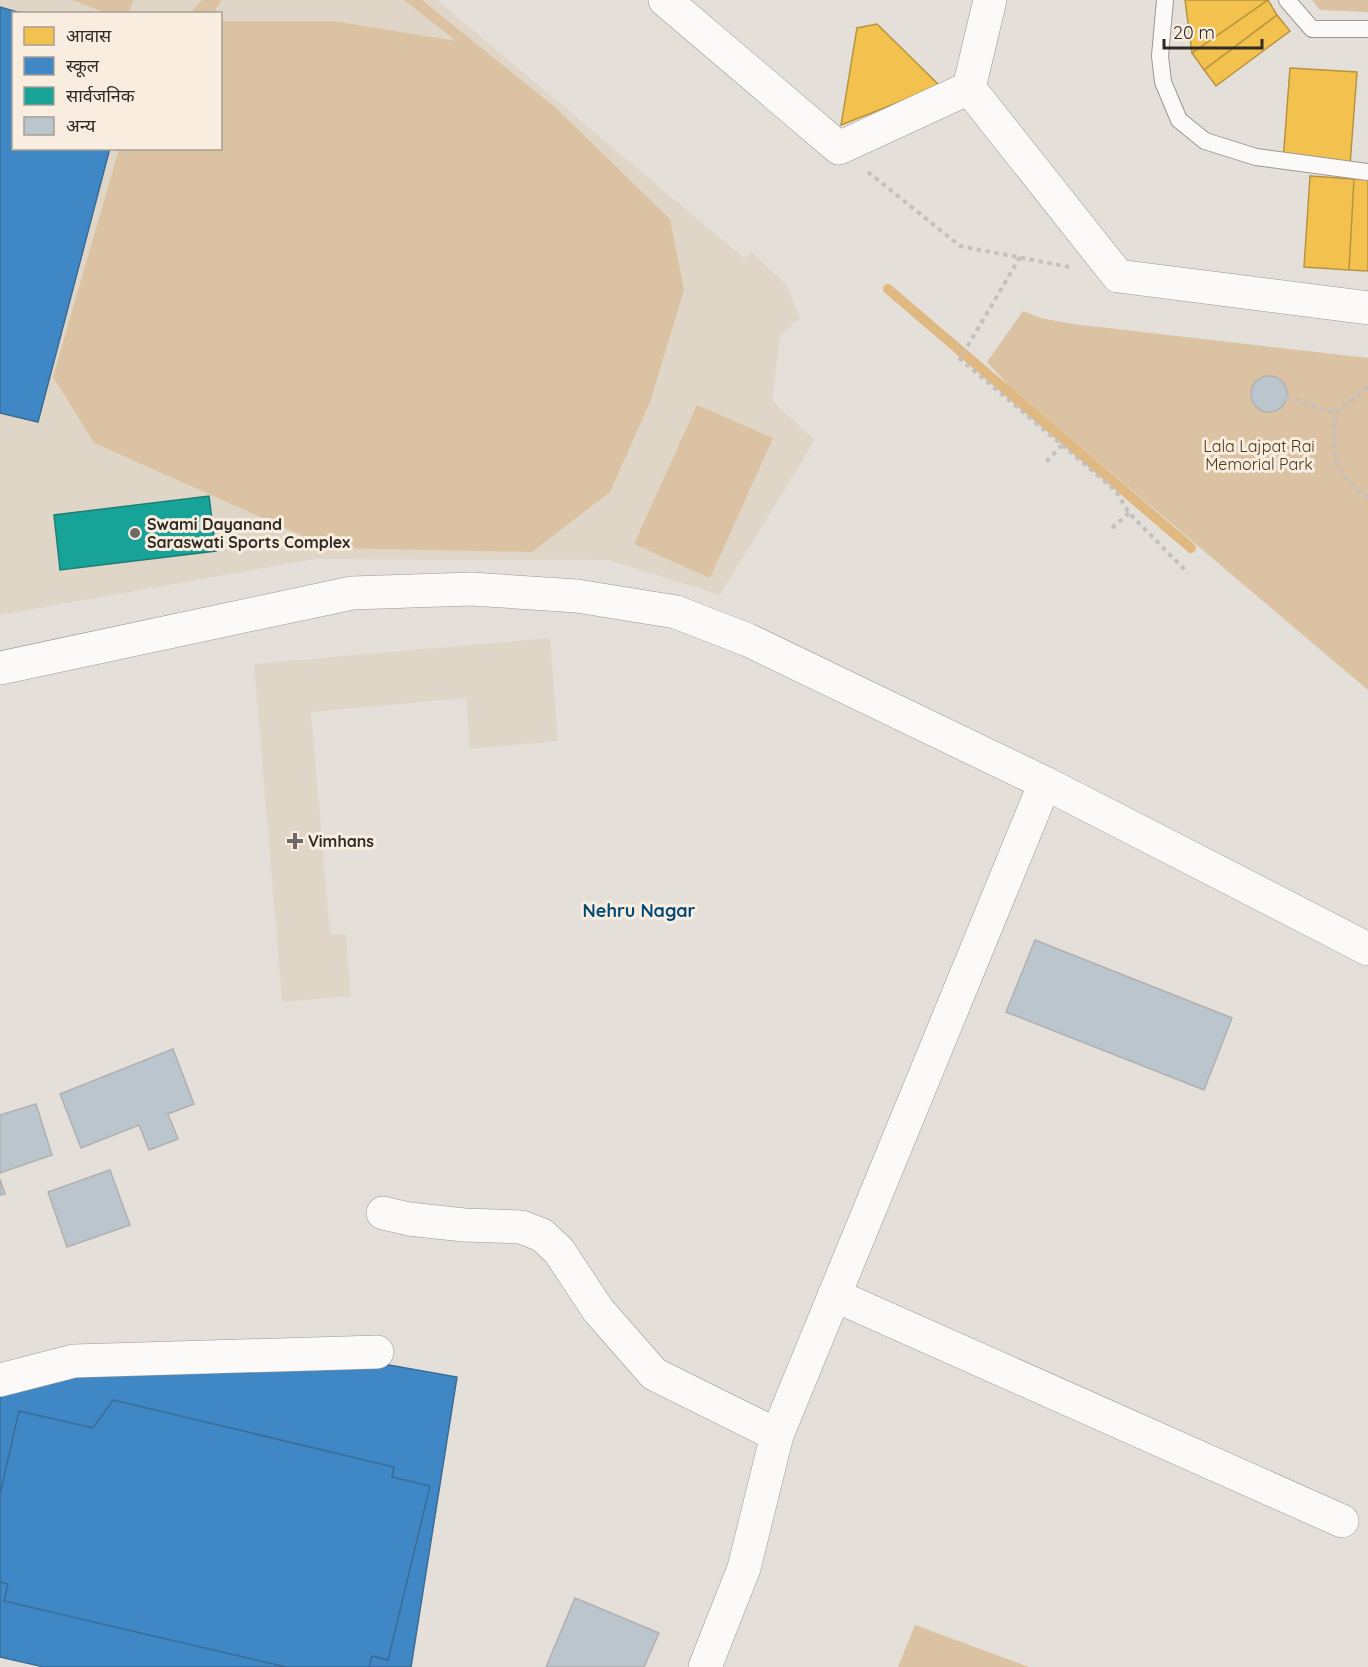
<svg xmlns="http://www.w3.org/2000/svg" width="1368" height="1667" font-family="Quicksand,'Noto Sans Devanagari',sans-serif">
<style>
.built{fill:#e0d6c8;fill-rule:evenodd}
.green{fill:#dbc2a2}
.homes{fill:#f2c14e;stroke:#b79442;stroke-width:1.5}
.schools{fill:#3f88c5;stroke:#3a6c95;stroke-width:1.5}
.public{fill:#17a398;stroke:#1e7f76;stroke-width:1.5}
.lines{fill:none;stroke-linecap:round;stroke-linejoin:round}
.stream{stroke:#dfb882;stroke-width:10}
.building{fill:#bac5ce;stroke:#b0b1b0;stroke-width:1.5}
.service-casing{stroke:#9c9893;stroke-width:18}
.minor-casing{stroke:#9c9893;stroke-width:34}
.path{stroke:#c3c0bd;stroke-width:4;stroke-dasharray:4.5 4.5;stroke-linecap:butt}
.service{stroke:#fbfaf9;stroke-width:16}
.minor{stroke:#fbfaf9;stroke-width:33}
.poi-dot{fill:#6e6964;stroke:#f8eddf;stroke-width:2}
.labels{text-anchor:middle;stroke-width:6;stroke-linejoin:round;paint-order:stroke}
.park-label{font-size:16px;fill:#4d3717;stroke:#f8eddf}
.poi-label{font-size:16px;font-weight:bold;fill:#2e2a25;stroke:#f8eddf;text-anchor:start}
.neighbourhood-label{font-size:18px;font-weight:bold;fill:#014a78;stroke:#f8eddf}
</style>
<rect width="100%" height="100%" fill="#e4dfd8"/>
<path class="built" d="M0,0h437l307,258 8,-6 35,34 13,32 -20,18 -8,65 43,39 -95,155 -112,-35 -293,-1 -315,56zM14,14h206v134h-206z
M550,638l8,103 -88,8 -4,-51 -155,14 19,223 16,-1 5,62 -69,6 -28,-338z"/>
<path class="green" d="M72,0h62l-6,13h-22z
M202,0h20l-9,13h-23z
M404,0h18l135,109 113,110 14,71 -34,112 -40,90 -78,60 -202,-4 -236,-105 -41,-66 66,-228 101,-1 1,-127h113l122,20z
M1312,0h56v12l-48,-2z
M1023,311l17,7 33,6 295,34v332l-359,-304 -22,-24z
M697,405l76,33 -63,140 -76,-34z
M915,1625l114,42h-131z"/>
<path class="homes" d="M1185,0h83l-76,53z
M1268,0l9,15 -73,55 -12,-17z
M1277,15l13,16 -74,55 -12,-16z
M877,24l63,62 -99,39 16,-97z
M1290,68l67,4 -7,93 -67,-4z
M1310,176l44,3 -5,91 -45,-3z
M1354,179h14v92l-19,-1z"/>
<path class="schools" d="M0,7l24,7h-10v134h96l-72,274 -38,-9z
M389,1365l68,12 -46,290h-367l-44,-10v-263l80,-23z
M113,1400l281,67 -2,10 38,9 -42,174 -16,-4 -3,11h-83l-282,-66 4,-17 -8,-2v-88l19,-83 74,17z"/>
<path class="public" d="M209,496l7,55 -156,19 -6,-55z"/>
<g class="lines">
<path class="stream" d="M888,289l303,259"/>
</g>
<path class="building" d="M1251 394a18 18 0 1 1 36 0a18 18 0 1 1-36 0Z
M1035,940l197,78 -28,72 -198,-78z
M173,1049l21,55 -26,10 10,25 -29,11 -10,-25 -58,23 -21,-54z
M36,1104l16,51 -52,18v-58z
M110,1170l20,55 -63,22 -19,-55z
M0,1179l5,15 -5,1z
M575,1598l84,35 -15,34h-98z"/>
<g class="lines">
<defs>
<path id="service" d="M1165,0l-5,56 3,26 16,38 26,21 51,16 112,15
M1287,0l25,29h56"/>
<path id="minor" d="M665,0l174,148 130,-60
M990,0l-21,88 149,188 250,32
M0,668l352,-75 119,-4 106,7 99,16 72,28 297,143 323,166
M383,1213l26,6 55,6 57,2 21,8 17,16 39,59 56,64 123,61
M834,1295l508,226
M0,1380l74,-19 303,-9
M705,1667l39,-99 33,-133 268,-652"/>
</defs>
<use href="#service" class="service-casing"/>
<use href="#minor" class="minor-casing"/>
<path class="path" d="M868,172l92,74 109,21
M1020,257l-60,102 102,86 -16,17
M1368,387l-33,26c-3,39 -3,62 33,84
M1286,397l49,16
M1062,445l53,45 14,23 59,60
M1112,528l17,-15"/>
<use href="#service" class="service"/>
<use href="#minor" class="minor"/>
</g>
<g class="poi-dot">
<circle cx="135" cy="533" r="6"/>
<path d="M292 832h6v6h6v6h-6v6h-6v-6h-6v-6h6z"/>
</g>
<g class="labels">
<g class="park-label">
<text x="1259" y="452">Lala Lajpat Rai<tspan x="1259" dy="18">Memorial Park</tspan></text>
</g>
<g class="poi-label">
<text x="147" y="530">Swami Dayanand<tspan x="147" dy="18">Saraswati Sports Complex</tspan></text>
<text x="308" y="847">Vimhans</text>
</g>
<g class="neighbourhood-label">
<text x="639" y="917">Nehru Nagar</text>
</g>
</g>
<rect x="12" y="12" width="210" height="138" fill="#f8eddf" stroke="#a79f95" stroke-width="1.5"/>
<rect x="24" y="27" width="30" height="18" fill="#f2c14e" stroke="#a79f95" stroke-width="1.5"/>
<text x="66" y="42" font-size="18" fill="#2e2a25">आवास</text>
<rect x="24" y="57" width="30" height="18" fill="#3f88c5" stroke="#a79f95" stroke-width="1.5"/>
<text x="66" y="72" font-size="18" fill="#2e2a25">स्कूल</text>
<rect x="24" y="87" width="30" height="18" fill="#17a398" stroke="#a79f95" stroke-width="1.5"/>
<text x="66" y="102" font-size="18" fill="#2e2a25">सार्वजनिक</text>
<rect x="24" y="117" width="30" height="18" fill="#bac5ce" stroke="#a79f95" stroke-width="1.5"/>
<text x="66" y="132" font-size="18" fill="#2e2a25">अन्य</text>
<path d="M1164 39v9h98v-9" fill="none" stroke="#2e2a25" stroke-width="3"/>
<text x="1173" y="39" font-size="18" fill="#2e2a25" stroke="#f8eddf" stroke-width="4.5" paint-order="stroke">20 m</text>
</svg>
